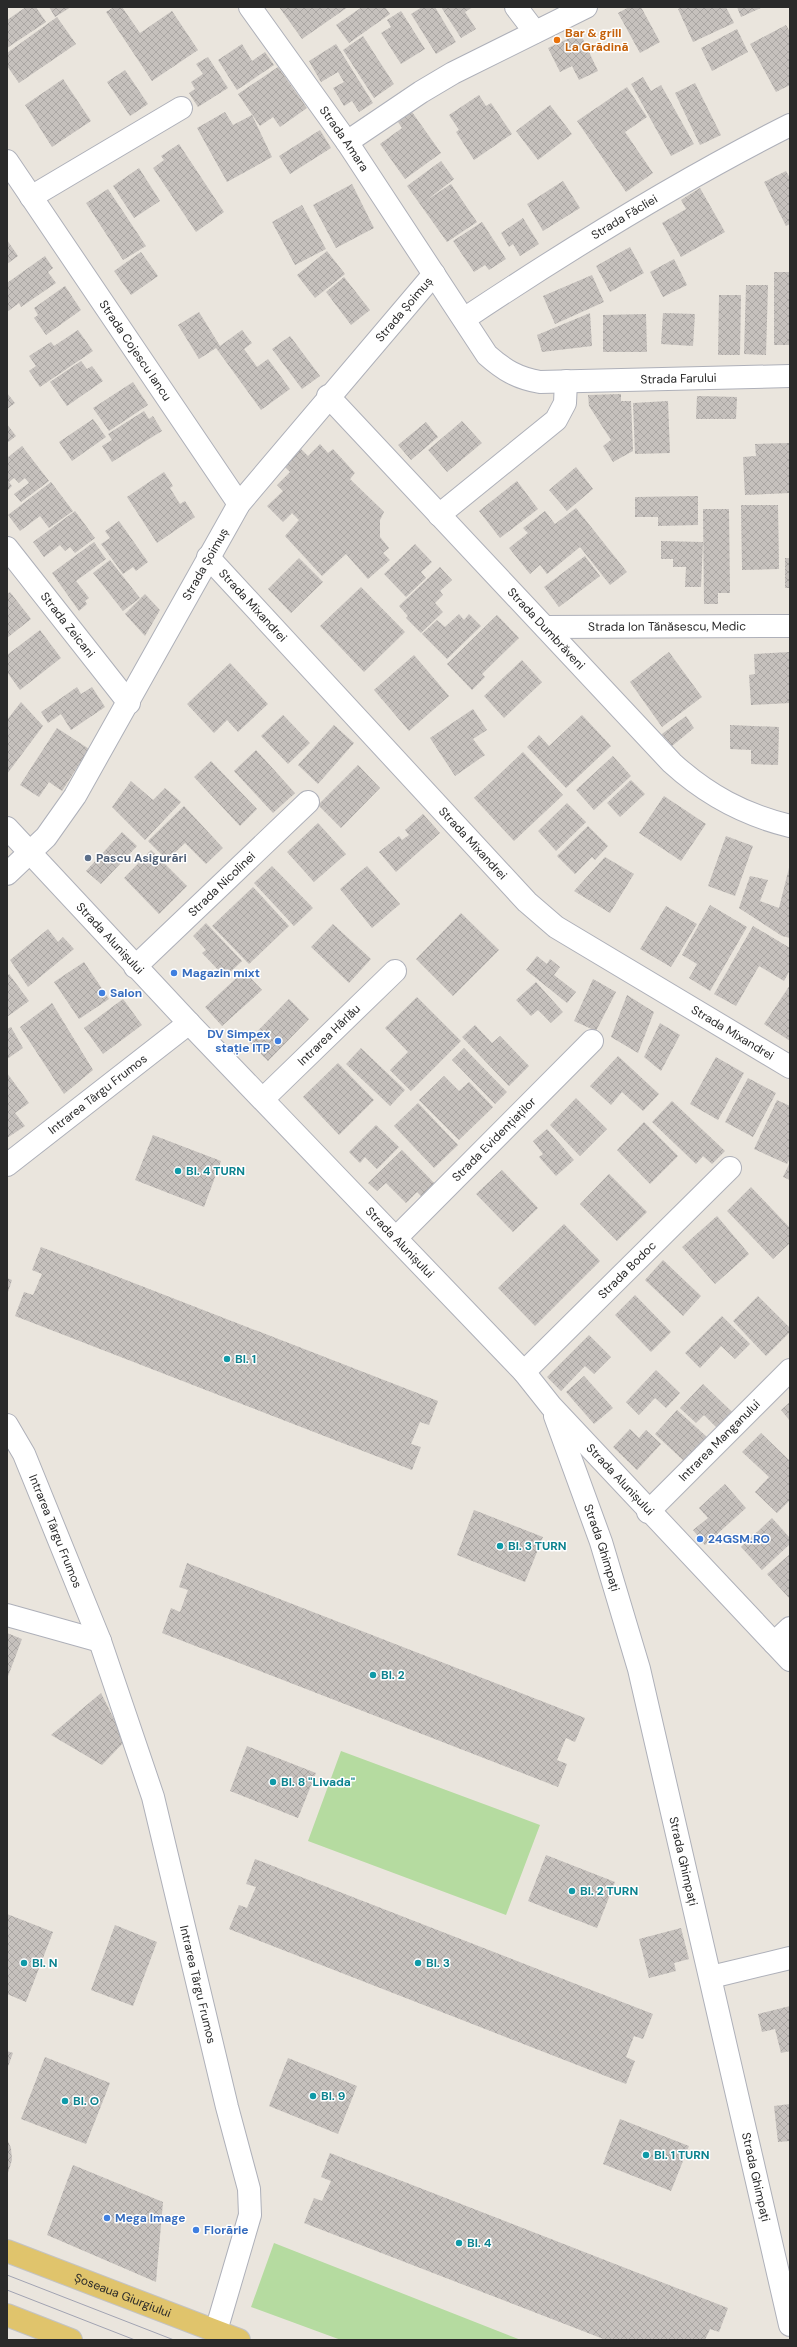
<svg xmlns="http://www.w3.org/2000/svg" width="797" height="2347" font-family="'DM Sans',sans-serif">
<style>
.park{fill:#b5dba0}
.building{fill:url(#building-cross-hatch)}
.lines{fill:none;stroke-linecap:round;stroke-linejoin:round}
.minor-casing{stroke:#aeb0b9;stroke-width:24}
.major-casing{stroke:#c3c3c3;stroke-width:24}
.minor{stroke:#fff;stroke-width:22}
.major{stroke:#e0c46c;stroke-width:22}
.tram{stroke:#a1a3b2;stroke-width:1}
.food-dot{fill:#e8710a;stroke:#fff;stroke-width:1.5}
.service-dot{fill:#5c6f8a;stroke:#fff;stroke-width:1.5}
.shop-dot{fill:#3f7fe0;stroke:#fff;stroke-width:1.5}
.culture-dot{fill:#0f9aa8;stroke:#fff;stroke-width:1.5}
.labels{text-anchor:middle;stroke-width:3;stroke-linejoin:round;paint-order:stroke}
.food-label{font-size:12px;font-weight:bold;fill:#c56008;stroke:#fff;text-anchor:start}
.street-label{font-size:12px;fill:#2a2a2a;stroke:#fff}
.service-label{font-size:12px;font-weight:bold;fill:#4e5e75;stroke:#fff;text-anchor:start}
.shop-label{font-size:12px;font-weight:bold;fill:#366cbe;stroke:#fff;text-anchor:start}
.culture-label{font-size:12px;font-weight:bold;fill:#0d838f;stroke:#fff;text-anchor:start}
</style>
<defs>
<pattern id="building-cross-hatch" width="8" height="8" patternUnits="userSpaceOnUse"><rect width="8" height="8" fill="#c6c1bd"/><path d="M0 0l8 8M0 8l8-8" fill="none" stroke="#aaa6a3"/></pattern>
</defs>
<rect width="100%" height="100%" fill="#eae5dd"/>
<path class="park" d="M341,1751l199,74 -34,90 -198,-74z
M274,2243l247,97h-180l-90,-33z"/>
<path class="building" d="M26,7h10l10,15 -39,26v-28z
M49,7h22l-16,10z
M114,7h8l18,26 32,-22 26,39 -46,31 -46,-69z
M279,7h69l-46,32z
M362,7h23l5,7 -41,29 -13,-18z
M422,7h13l21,35 -20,12 -25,-40z
M441,7h32l-8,5 11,17 -15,9z
M629,7h12l19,35 -20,11 -22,-40z
M682,7h44l8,16 -41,19 -15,-33z
M737,7h26l-22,10z
M401,11l24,38 -24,15 -20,-31 10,-6 -4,-7z
M57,17l19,27 -57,39 -12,-17v-13z
M786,25l4,7v53l-14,7 -26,-48z
M737,29l11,23 -36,19 -11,-23z
M580,33l18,38 -19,9 -7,-14 -12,6 -12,-24z
M363,36l31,48 -20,14 -31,-48z
M242,44l10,17 13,-9 9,13 -37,25 -19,-30z
M336,44l37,59 -14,9 -7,-11 -8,5 -11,-18 11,-6 -6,-10 -17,10 -12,-21z
M208,57l20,31 -30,19 -9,-14 6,-4 -4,-7 12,-8 -7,-10z
M278,67l29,41 -27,19 -7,-10 -13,9 -22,-32z
M125,70l23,34 -18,12 -23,-34z
M643,77l8,14 10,-6 33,59 -23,12 -40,-72z
M63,79l28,42 -39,26 -27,-42z
M695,83l26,52 -21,10 -25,-52z
M627,87l20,30 -22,15 28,41 -27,19 -49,-71z
M479,95l7,11 5,-3 21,31 -38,26 -18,-28 3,-2 -10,-15z
M550,105l22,29 -34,26 -22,-29z
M225,112l8,13 19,-10 20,42 -45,25 -30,-54z
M412,112l29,41 -36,26 -25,-35 22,-16 -4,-6z
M320,130l11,18 -41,26 -11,-18z
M179,144l45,68 -28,20 -43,-64 11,-8 -3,-4z
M441,161l13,18 -27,21 24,-16 26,38 -30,20 -40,-56z
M139,168l21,33 -26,17 -21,-32z
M786,171l4,7v46l-4,2 -22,-44z
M563,181l17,27 -37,23 -16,-27z
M352,184l22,44 -38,20 -23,-43z
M700,188l25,44 -44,25 -19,-34 24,-14 -5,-9z
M108,189l38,57 -23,14 -37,-57z
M302,205l24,44 -31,16 -23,-43z
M523,218l16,26 -19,12 -7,-12 -4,3 -8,-14z
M482,222l24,37 -17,11 -4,-5 -11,7 -21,-31z
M7,240l11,16 -11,8z
M630,247l14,26 -34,19 -14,-26z
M327,251l18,23 -30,24 -18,-23z
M141,252l17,24 -27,19 -17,-24z
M45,256l8,12 -5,4 8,11 -35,24 -2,-4 -12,9v-29z
M674,259l13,26 -24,12 -13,-25z
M774,272h16v73h-16z
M592,275l12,27 -49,22 -12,-28z
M344,277l26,33 -19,15 -25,-33z
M746,285h22l-2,70 -22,-1z
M65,286l16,24 -35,25 -12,-17 4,-3 -4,-7z
M719,295h22l-1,60h-22z
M199,312l21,34 22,-16 10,13 -8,6 13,18 11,-8 22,30 -29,21 -45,-62 -17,11 -21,-34z
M590,313l2,33 -50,6 -5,-17z
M663,313l32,1 -2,32 -32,-2z
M646,314l1,38h-44v-37z
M78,330l15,21 -53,36 -11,-16 7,-5 -7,-10 22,-14 3,4z
M290,336l30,40 -18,13 -30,-40z
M81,361l6,8 5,-3 11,15 -36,25 -17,-24z
M133,382l15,23 -39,26 -16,-23z
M7,393l8,10 -8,6z
M621,394v7h10l2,50 -20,11 -10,-16 8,-6 -22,-34 -1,-11z
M697,396l40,1 -1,22h-40z
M668,401l2,52 -35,1 -2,-51z
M144,411l5,8 4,-3 9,15 -50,31 -10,-16 10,-6 -4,-6z
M93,419l13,18 -34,24 -13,-19z
M462,421l20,22 -35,29 -19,-22z
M426,422l12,15 -27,23 -13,-15z
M7,424l9,12 -9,7z
M790,443v50l-45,2 -2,-38 13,-1 -1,-12z
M320,444l8,9 5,-4 22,24 -5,6 34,33 -4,8v17l9,11 -6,5 7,7 -22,19 -22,-25 -24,22 -37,-40 14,-16 -7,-7 -9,9 -16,-16 16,-15 -6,-6 13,-13 -7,-7 17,-17 8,8z
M22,446l27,35 -28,21 -7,-8 15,-11 -4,-5 -6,5 -5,-5 -5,4 3,4 -5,5v-33z
M576,467l17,22 -26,22 -18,-21z
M164,472l9,14 -3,2 10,16 5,-3 10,16 -38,26 -30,-46z
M517,481l21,28 -38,29 -21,-27z
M51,482l22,29 -24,17 -9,-12 -20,15 -12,-16z
M698,496v29l-40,1v-9h-23v-20z
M741,505h37l1,64 -37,1z
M576,508l51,64 -17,13 -30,-38 -33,27 -7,-9 -10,9 -21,-26 19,-15 -5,-5 22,-17 10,13z
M703,509h26l1,84h-12v11h-14z
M75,511l20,27 -20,15 -5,-6 -5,4 -5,-6 -16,12 -11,-15z
M119,521l29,41 -12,9 -3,-4 -10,7 -22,-30 9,-6 -5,-7z
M661,541l42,1 -2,45h-16l1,-20h-13v-8h-12z
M94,542l12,17 -30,22 13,17 -4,3 2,3 -8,7 -27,-38z
M415,544l17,18 -11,10 5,6 -20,19 -22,-23z
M585,556l15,20 -41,31 -15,-20z
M299,558l24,24 -32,31 -23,-24z
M785,558h5v30h-5z
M110,560l30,38 -17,13 -30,-38z
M440,567l12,13 -12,11 3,4 -8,8 8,9 -22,21 -15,-15 2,-2 -9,-10z
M361,587l44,45 -41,40 -44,-46z
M10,592l21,27 -24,19v-44z
M145,594l15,16 -15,26 -20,-22z
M459,614l5,6 5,-6 12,12 -34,33 -25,-25 15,-14 8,7z
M497,615l22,23 -37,36 3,3 -13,13 -25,-26z
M40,630l21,28 -41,32 -13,-18v-17z
M669,652l33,45 -40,30 -32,-45z
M790,652v51l-39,2 -2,-30 6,-1 -1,-20z
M414,655l35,41 -40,35 -35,-41z
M522,660l20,22 -38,36 -20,-22z
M230,663l38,41 -30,28 -11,-12 -13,13 -27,-29z
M77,687l4,7 11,-7 13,20 -34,23 -10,-16 -13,9 -7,-11z
M21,702l22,24 -36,48v-54z
M473,709l14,21 -14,9 12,16 -30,21 -25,-38z
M283,715l27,28 -22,21 -27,-28z
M582,715l29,31 -45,42 -39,-41 12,-12 10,11z
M686,716l8,12 -22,18 -10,-12z
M334,725l20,18 -36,41 -20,-19z
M730,725l49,2 -1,38 -27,-1v-14l-21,-1z
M57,728l32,21 -27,42 -13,-9 -10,15 -19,-12z
M256,750l39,43 -22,20 -39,-42z
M523,752l40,43 -49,46 -40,-43z
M613,756l18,20 -37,34 -18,-20z
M211,761l46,48 -17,17 -46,-49z
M358,765l22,23 -39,40 -23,-23z
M631,780l14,14 -25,23 -13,-14z
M131,781l22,19 12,-12 16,14 -36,38 -33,-33z
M664,796l42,28 -25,37 -42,-28z
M567,803l19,19 -30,29 -18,-20z
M184,806l39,42 -17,16 -21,-21 -18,17 -19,-19z
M423,814l17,19 -44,39 -17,-20 20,-16 3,4 7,-5 -4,-5z
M318,823l28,31 -32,28 -27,-30z
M588,826l20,20 -13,14 -3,-3 -17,17 -18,-18z
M122,832l15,14 -36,38 -15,-13z
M726,836l27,10 -18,50 -27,-10z
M151,850l36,36 -28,28 -35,-36z
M605,857l29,17 -24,39 -36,-22z
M790,864v74l-8,-2 -43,-28 11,-32 18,4 -8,21 19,7z
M272,866l41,42 -19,18 -40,-43z
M367,866l33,38 -28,24 -32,-39z
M253,887l36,39 -40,38 -37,-38z
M710,905l37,22 -37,64 -21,-13 8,-14 -15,-9z
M666,906l31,18 -26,43 -31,-18z
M461,913l38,37 -46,46 -37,-37z
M206,923l36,38 -17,16 -23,-24 4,-3 -13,-14z
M333,924l38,35 -22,24 -38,-36z
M753,926l37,22v22l-6,11 -25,-15 -23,40 -22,-12z
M48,929l10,13 5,-5 11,12 -46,38 -18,-27z
M537,956l10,8 3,-5 10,8 -6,8 22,17 -9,11 -41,-33z
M84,962l25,37 -30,20 -25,-37z
M244,971l18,19 -40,36 -17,-19z
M9,974l20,27 -22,16v-41z
M593,979l23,13 -20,39 -22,-10z
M536,982l27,30 -12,11 -13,-13 -7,6 -15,-16z
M790,985v56l-26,-17z
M627,995l27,17 -16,41 -27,-16z
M417,997l44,44 -50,50 -21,-21 18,-18 -23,-24z
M123,999l19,26 -39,29 -19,-26z
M289,999l20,20 -41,42 -20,-20z
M52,1003l41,67 -29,24 -44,-67z
M660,1023l20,12 -19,36 -17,-14z
M475,1025l17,18 8,-7 29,30 -20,20 -47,-49z
M11,1027l12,21 -16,11v-30z
M361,1048l44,42 -15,16 -44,-42z
M464,1048l43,44 -12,12 -43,-44z
M618,1056l41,38 -16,17 -21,-19 -11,13 -21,-19z
M716,1057l28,16 -26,47 -28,-16z
M338,1063l36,37 -35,35 -36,-38z
M7,1073l22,30 -14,10 10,13 -18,12z
M444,1076l15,15 10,-9 24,25 -34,33 -40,-40z
M748,1078l28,15 -23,44 -28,-15z
M576,1098l31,31 -27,27 -30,-31z
M777,1100l13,6v52l-3,6 -33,-15z
M672,1101l53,50 -13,13 -9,-8 -7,8 -44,-42z
M418,1103l40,42 -24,23 -40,-42z
M644,1122l34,34 -28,28 -33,-34z
M376,1125l23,22 -22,22 -12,-12 -5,6 -11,-11z
M547,1129l27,31 -18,16 -17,-19 4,-3 -10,-13z
M153,1135l68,26 -17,46 -69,-27z
M402,1150l34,35 -13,13 -6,-6 -11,11 -20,-20 -9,8 -9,-8z
M790,1162v18l-7,-3z
M502,1170l36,38 -25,24 -37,-38z
M609,1174l38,38 -30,29 -37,-37z
M751,1187l39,41v15l-17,16 -46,-48z
M717,1216l32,38 -34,30 -33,-37z
M564,1224l36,37 -65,65 -37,-38z
M41,1247l397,154 -9,24 -9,-3 -9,22 10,3 -9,23 -397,-154 9,-24 9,3 9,-21 -10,-4z
M663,1260l38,36 -18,20 -38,-36z
M7,1278l5,2 -5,15z
M635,1295l36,37 -20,20 -36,-37z
M758,1296l32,32v4l-24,24 -33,-35z
M722,1316l28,28 -15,15 -14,-13 -21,22 -15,-15z
M589,1335l22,22 -17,17 -9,-8 -24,25 -14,-14z
M656,1370l24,23 -14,15 -11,-10 -16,17 -13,-13z
M584,1376l29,32 -19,16 -28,-32z
M703,1384l29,28 -15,16 -13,-13 -8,8 -16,-15z
M790,1402v19l-9,-11z
M677,1410l30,27 -22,25 -30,-28z
M630,1429l9,9 7,-8 15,14 -24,26 -24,-23z
M761,1433l29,28v39l-13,13 -22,-21 14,-15 -27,-25z
M725,1484l21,24 -41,37 -12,-15 15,-12 -9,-10z
M474,1510l69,27 -18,45 -68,-27z
M772,1518l18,20v6l-28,26 -21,-23z
M790,1554v45l-23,-25z
M187,1563l398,155 -10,24 -9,-4 -9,22 10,4 -9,23 -396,-154 9,-25 9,4 8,-22 -9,-3z
M7,1633l15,6 -15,40z
M101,1693l24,48 -23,24 -51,-30z
M247,1746l69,27 -18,45 -68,-27z
M546,1855l69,27 -18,46 -69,-27z
M255,1859l398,155 -10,25 -9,-3 -8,21 9,4 -9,23 -397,-155 10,-24 8,3 9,-21 -10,-3z
M7,1914l46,18 -27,70 -19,-8z
M115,1925l42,17 -24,64 -42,-16z
M681,1928l8,31 -15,4 2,8 -27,7 -10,-39z
M790,2006v45l-9,2 -6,-24 -13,3 -4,-18z
M7,2051l6,2 -6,16z
M45,2057l65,26 -24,61 -65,-25z
M288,2058l69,28 -19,48 -69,-28z
M790,2104v37l-12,1 -4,-36z
M620,2119l69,27 -18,45 -68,-27z
M7,2139l4,9 1,12 -5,16z
M330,2153l398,155 -9,24 -9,-3 -5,11h-99l-302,-117 10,-25 8,3 9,-20 -10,-4z
M73,2165l90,37 -7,80 -109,-47z"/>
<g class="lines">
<defs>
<g id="minor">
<path id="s1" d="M250,7l97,135 140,213c17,15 30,23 53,27l250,-6"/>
<path d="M516,7l19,25"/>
<path d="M347,142l74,-50 32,-19 133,-66"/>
<path id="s2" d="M7,161l232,343"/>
<path d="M31,197l150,-89"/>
<path id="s3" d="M464,319c105,-70 213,-137 326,-194"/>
<path id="s4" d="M328,396l344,367c35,32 72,52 118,63"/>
<path d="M439,515l117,-95 9,-17 1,-22"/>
<path id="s5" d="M7,548l122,155"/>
<path id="s6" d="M208,557l319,345 29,25 234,140"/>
<path id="s7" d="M545,627l245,-1"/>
<path id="s8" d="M7,828l182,195 335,349 27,34 239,254"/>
<path id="s9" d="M7,874l39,-37 29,-41 164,-292 195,-230"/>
<path id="s10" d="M135,967l173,-165"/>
<path id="s11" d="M263,1099l132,-128"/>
<path id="s12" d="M7,1165l182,-142"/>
<path id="s13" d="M396,1238l196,-197"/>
<path id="s14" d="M524,1372l206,-204"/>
<path id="s15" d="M555,1416l46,126 38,127 151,656"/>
<path id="s16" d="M7,1425l17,29 76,187 53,156 74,310 22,82 1,26 -34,116"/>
<path id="s17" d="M648,1512l142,-142"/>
<path d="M7,1615l93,26"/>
<path d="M774,1643l16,-15"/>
<path d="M711,1977l79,-19"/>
</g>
<g id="major">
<path id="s18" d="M7,2251l232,89"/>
<path d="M7,2315l64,25"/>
</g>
</defs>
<use href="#minor" class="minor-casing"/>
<use href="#major" class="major-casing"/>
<use href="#minor" class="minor"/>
<use href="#major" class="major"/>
<path class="tram" d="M7,2275l167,65
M7,2290l128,50"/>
</g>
<circle class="food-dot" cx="557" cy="40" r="4"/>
<circle class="service-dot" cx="88" cy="858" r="4"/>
<g class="shop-dot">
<circle cx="174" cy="973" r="4"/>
<circle cx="102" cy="993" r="4"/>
<circle cx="278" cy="1041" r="4"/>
<circle cx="700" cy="1539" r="4"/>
<circle cx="107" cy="2218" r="4"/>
<circle cx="196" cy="2230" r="4"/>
</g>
<g class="culture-dot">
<circle cx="178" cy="1171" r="4"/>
<circle cx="227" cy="1359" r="4"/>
<circle cx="500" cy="1546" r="4"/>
<circle cx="373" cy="1675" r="4"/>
<circle cx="273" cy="1782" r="4"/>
<circle cx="572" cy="1891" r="4"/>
<circle cx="24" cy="1963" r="4"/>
<circle cx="418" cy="1963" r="4"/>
<circle cx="313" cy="2096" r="4"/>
<circle cx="65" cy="2101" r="4"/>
<circle cx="646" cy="2155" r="4"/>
<circle cx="459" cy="2243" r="4"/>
</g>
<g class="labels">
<g class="food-label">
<text x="565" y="37">Bar &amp; grill<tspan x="565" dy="14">La Grădină</tspan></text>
</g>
<g class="street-label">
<text dy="4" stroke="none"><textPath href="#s1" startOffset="162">Strada Amara</textPath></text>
<text dy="4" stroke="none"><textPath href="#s3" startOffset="190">Strada Făcliei</textPath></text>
<text dy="4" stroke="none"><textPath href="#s9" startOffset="694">Strada Șoimuș</textPath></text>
<text dy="4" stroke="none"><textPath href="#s2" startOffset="229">Strada Cojescu Iancu</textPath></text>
<text dy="4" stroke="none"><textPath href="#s1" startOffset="620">Strada Farului</textPath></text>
<text dy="4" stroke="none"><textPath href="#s9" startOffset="370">Strada Șoimuș</textPath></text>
<text dy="4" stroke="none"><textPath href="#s6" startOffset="66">Strada Mixandrei</textPath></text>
<text dy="4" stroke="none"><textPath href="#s5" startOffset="98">Strada Zeicani</textPath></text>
<text dy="4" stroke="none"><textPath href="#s7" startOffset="122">Strada Ion Tănăsescu, Medic</textPath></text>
<text dy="4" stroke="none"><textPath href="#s4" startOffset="319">Strada Dumbrăveni</textPath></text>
<text dy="4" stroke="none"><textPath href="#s6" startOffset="390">Strada Mixandrei</textPath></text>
<text dy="4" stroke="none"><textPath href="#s10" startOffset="120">Strada Nicolinei</textPath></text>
<text dy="4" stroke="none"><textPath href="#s8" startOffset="151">Strada Alunișului</textPath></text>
<text dy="4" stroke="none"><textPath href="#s6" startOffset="714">Strada Mixandrei</textPath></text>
<text dy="4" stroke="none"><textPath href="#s11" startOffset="92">Intrarea Hârlău</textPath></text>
<text dy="4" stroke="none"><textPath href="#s12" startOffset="115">Intrarea Târgu Frumos</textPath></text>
<text dy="4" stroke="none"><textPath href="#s13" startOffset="139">Strada Evidențiaților</textPath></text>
<text dy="4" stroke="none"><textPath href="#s8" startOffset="571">Strada Alunișului</textPath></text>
<text dy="4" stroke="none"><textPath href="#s14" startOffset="145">Strada Bodoc</textPath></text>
<text dy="4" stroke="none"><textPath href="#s17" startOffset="101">Intrarea Manganului</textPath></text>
<text dy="4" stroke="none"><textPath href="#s8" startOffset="895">Strada Alunișului</textPath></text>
<text dy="4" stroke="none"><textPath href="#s16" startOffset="117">Intrarea Târgu Frumos</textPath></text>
<text dy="4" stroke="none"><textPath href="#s15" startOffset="140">Strada Ghimpați</textPath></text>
<text dy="4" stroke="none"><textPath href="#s15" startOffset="464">Strada Ghimpați</textPath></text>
<text dy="4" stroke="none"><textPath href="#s16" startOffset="593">Intrarea Târgu Frumos</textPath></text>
<text dy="4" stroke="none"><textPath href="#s15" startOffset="788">Strada Ghimpați</textPath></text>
<text dy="4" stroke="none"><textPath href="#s18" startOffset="124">Șoseaua Giurgiului</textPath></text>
</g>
<g class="service-label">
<text x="96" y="862">Pascu Asigurări</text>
</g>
<g class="shop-label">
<text x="182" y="977">Magazin mixt</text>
<text x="110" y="997">Salon</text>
<text x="270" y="1038" text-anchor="end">DV Simpex<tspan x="270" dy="14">stație ITP</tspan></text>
<text x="708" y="1543">24GSM.RO</text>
<text x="115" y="2222">Mega Image</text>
<text x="204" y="2234">Florărie</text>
</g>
<g class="culture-label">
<text x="186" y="1175">Bl. 4 TURN</text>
<text x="235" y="1363">Bl. 1</text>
<text x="508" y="1550">Bl. 3 TURN</text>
<text x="381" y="1679">Bl. 2</text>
<text x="281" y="1786">Bl. 8 "Livada"</text>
<text x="580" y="1895">Bl. 2 TURN</text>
<text x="32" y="1967">Bl. N</text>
<text x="426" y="1967">Bl. 3</text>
<text x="321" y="2100">Bl. 9</text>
<text x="73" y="2105">Bl. O</text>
<text x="654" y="2159">Bl. 1 TURN</text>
<text x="467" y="2247">Bl. 4</text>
</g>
</g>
<rect width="797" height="2347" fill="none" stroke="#2a2a2a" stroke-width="16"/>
</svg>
